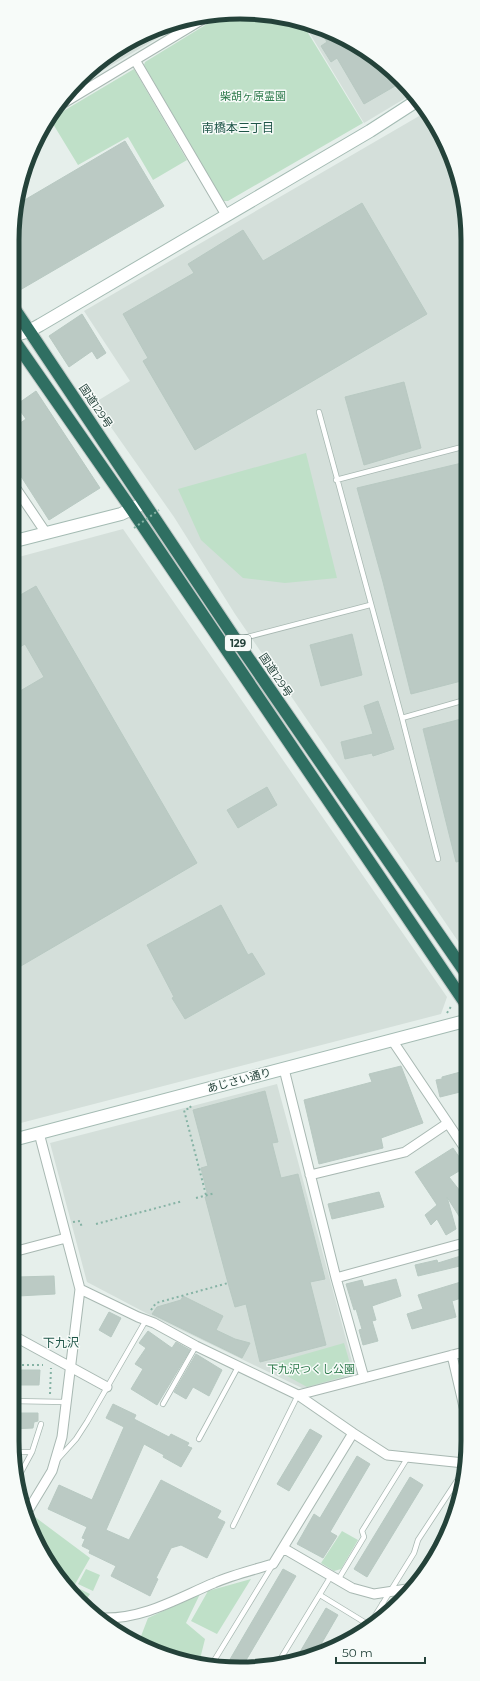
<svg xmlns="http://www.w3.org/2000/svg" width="480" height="1681" font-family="Montserrat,'Noto Sans JP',sans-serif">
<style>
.built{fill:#d4dfda}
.green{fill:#bfe0c8}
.building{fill:#bbcac4;stroke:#b8c9c2}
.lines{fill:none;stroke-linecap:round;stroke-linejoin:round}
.lane-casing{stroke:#a8b8b2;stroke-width:6}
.street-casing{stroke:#a8b8b2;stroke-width:11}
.secondary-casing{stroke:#a4bbb3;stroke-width:14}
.highway-casing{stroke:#c2cac8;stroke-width:14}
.path{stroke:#86b3a5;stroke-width:2;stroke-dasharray:2 3;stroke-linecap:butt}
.lane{stroke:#fff;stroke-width:4.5}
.street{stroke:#fff;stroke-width:9}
.secondary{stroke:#fff;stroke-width:12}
.highway{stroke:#2f6f62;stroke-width:12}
.path-bridge{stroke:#86b3a5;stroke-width:2;stroke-dasharray:2 3;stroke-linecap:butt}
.labels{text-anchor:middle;stroke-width:3;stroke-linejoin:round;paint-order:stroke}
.shield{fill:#f7fbf9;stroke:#637a73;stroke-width:1}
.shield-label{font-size:10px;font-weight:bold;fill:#24423a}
.park-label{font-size:11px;fill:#2d7a4b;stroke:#f7fbf9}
.street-label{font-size:11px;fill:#24423a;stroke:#f7fbf9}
.neighbourhood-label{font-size:12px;fill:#1f5548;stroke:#f7fbf9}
.rim{fill:none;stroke:#24423a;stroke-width:5}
</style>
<rect width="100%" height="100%" fill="#e6efeb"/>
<path class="built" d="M192,18l-114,67 35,-34z
M304,24l50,18 60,51 -50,30z
M426,112l19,27 21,71 -1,736 -3,1 -227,-333 -61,-97 -80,-114 36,-22 -46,-70z
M123,529l324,468 -6,17 -428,111 2,-567z
M277,1084l79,292 -50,14 -160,-77 -59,-31 -37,-139z"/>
<path class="green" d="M220,16h64l18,7 61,100 -135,78h-5l-79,-136 1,-3z
M134,69l53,91 -34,20 -25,-43 -50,28 -28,-46z
M306,453l31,125 -52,5 -42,-5 -42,-38 -23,-51z
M344,1343l9,31 -46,13 -40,-22z
M27,1517h8l55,41 -16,28 16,8 -6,9 -15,-12 -40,-63z
M342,1531l16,9 -17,29 -7,2 -13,-8z
M86,1569l14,6 -7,16 -15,-7z
M251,1579l-34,55 -26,-13 17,-30z
M200,1594l-14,29 19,16 -4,16 2,8 -65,-19 10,-26z"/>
<path class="building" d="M319,29l35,13 48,40 -38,22 -27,-46 -6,4 -10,-16 6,-4z
M125,141l39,65 -144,84 -4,-6v-79z
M362,203l65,111 -232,136 -52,-89 5,-3 -25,-44 71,-41 -6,-9 55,-34 20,31z
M82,314l24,39 -9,6 -5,-8 -23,16 -20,-31z
M404,382l17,66 -57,17 -19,-68z
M36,391l64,97 -51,32 -34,-53 1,-41 10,-7 -10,-14z
M466,462l-1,218 -54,14 -28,-112 -26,-94z
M36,586l161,277 -183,107 1,-276 29,-17 -19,-33 -10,6v-52z
M352,634l10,41 -41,11 -11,-41z
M378,701l16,48 -21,7 -1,-3 -27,6 -4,-17 32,-8 -9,-28z
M465,718v142l-9,2 -33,-133z
M267,787l10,18 -39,23 -11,-18z
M221,905l27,50 4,-2 13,21 -80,45 -13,-21 2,-1 -27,-52z
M401,1066l22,57 -42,15 2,10 -64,16 -15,-64 68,-18 -3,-8z
M464,1071v20l-24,6 -4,-17 6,-1v-2z
M265,1091l13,51 -6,1 9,35 17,-4 27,105 -15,3 16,63 -66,17 -14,-58 -11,3 -7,-24 -23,-86 3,-1 -7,-28 7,-2 -15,-56z
M453,1148l11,16v4l-15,9 15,19v28l-17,-27 9,32 -10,6 -9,-16 -6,6 -6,-10 12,-10 -22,-33z
M379,1192l5,15 -52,12 -4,-15z
M464,1255v10l-46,11 -3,-11 22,-5 1,3z
M54,1276l1,18 -37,2 -1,-19z
M396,1279l5,17 -29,10 4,14 -4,1 6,20 -15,4 -4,-15 3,-1 -6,-20 -2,1 -8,-26 16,-4 2,7z
M464,1281v16l-12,4 4,16 -44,12 -5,-15 16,-5 -5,-14z
M183,1296l40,20 -7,14 19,9 15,4 -8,15 -90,-44 5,-7 24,-7z
M109,1312l12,6 -10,19 -12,-7z
M148,1331l24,17 4,-6 14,8 -33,55 -26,-16 12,-20 -8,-5 11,-16 -7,-5z
M196,1354l26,16 -13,26 -16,-9 -7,12 -12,-7z
M12,1370h28l-1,15h-27z
M113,1404l23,11 -2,4 35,18 2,-3 18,9 -2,3 5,2 -11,19 -18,-10 1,-2 -20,-11 -38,86 23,10 32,-60 60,31 -4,7 8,4 -18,36 -26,-13 -10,3 -15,30 2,1 -8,17 -39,-20 5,-10 -27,-13 1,-3 -8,-4 3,-7 -3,-1 5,-11 -39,-18 11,-24 33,15 32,-73 -18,-9z
M12,1413h26v8l-4,1 -1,6 -21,1z
M310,1429l12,7 -33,55 -12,-7z
M357,1456l13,8 -40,68 7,4 -14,22 -26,-14 17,-30 6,4z
M410,1477l13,8 -56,92 -13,-8z
M441,1531l5,2 -9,22 -15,18 -4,-3z
M283,1569l13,7 -54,91h-2l-11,-6z
M326,1608l12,7 -22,38 -17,8 -5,1z"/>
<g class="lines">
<defs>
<path id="lane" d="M319,412l83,306 36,141
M336,480l130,-34
M236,640l134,-35
M402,718l63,-18
M12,1401l54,1
M163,1404l33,-58
M199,1439l39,-72
M14,1452h18
M58,1459l18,-20 11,-17 59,-102
M19,1476l13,-24 9,-28
M233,1526l65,-131
M338,1580l26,-43 -2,-6 46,-74
M320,1595l49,30
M382,1604l8,5
M368,1627l46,-74 4,-13 46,-70
M278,1663l53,-87
M215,1666l-3,-2 60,-98"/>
<path id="street" d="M135,60l91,155
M57,107l151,-91
M15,487l31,46
M392,1040l72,107
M284,1069l52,209 28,100
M310,1175l95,-23 43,-29
M13,1252l53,-14
M336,1278l128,-35
M80,1289l58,28 16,6 42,23 102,49 55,38 34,22 77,8
M12,1335l95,52
M452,1355l12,52
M298,1395l166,-43
M26,1514l26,-43 10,-34 18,-148 -41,-156
M283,1548l69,40 22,6 33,-5
M103,1618c41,1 75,-20 111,-35 18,-8 39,-13 59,-19l80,-131"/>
<path id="secondary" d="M16,335l13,-4 11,-6 330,-194 48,-31
M15,541l106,-27 23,-11
M13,1140l452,-119"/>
<path id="highway" d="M16,311l220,329 229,332
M16,343l116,167 333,493"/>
</defs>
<use href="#lane" class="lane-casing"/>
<use href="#street" class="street-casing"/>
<use href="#secondary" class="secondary-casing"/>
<use href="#highway" class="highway-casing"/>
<path class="path" d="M447,1013l5,-8
M190,1106l1,2 -7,2 22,85
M196,1198l19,-5
M73,1222l7,-1 2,7
M96,1224l87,-23
M151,1310l5,-7 72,-20
M12,1365h31
M50,1394l1,-26"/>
<use href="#lane" class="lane"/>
<use href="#street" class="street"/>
<use href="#secondary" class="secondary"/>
<use href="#highway" class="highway"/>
<path class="path-bridge" d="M134,528l25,-18"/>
</g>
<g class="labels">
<rect class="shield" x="225" y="635" width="26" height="16" rx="3"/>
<g class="shield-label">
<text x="238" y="647">129</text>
</g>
<g class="park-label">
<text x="253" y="100">柴胡ヶ原霊園</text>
<text x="311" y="1373">下九沢つくし公園</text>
</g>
<g class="street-label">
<text transform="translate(96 406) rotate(56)" y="4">国道129号</text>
<text transform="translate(276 675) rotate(56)" y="4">国道129号</text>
<text transform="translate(239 1080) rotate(-15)" y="4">あじさい通り</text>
</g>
<g class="neighbourhood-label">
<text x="238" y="132">南橋本三丁目</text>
<text x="61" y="1347">下九沢</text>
</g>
</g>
<path d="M0 0H480V1681H0ZM240 19H240A221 221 0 0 1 461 240V1441A221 221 0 0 1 240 1662H240A221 221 0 0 1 19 1441V240A221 221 0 0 1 240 19Z" fill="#f7fbf9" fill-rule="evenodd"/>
<path class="rim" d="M240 19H240A221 221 0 0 1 461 240V1441A221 221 0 0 1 240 1662H240A221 221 0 0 1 19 1441V240A221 221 0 0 1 240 19Z"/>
<path d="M336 1657v6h89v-6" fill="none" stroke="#24423a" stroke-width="2"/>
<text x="342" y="1657" font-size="12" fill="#24423a" stroke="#f7fbf9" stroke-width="3" paint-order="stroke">50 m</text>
</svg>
